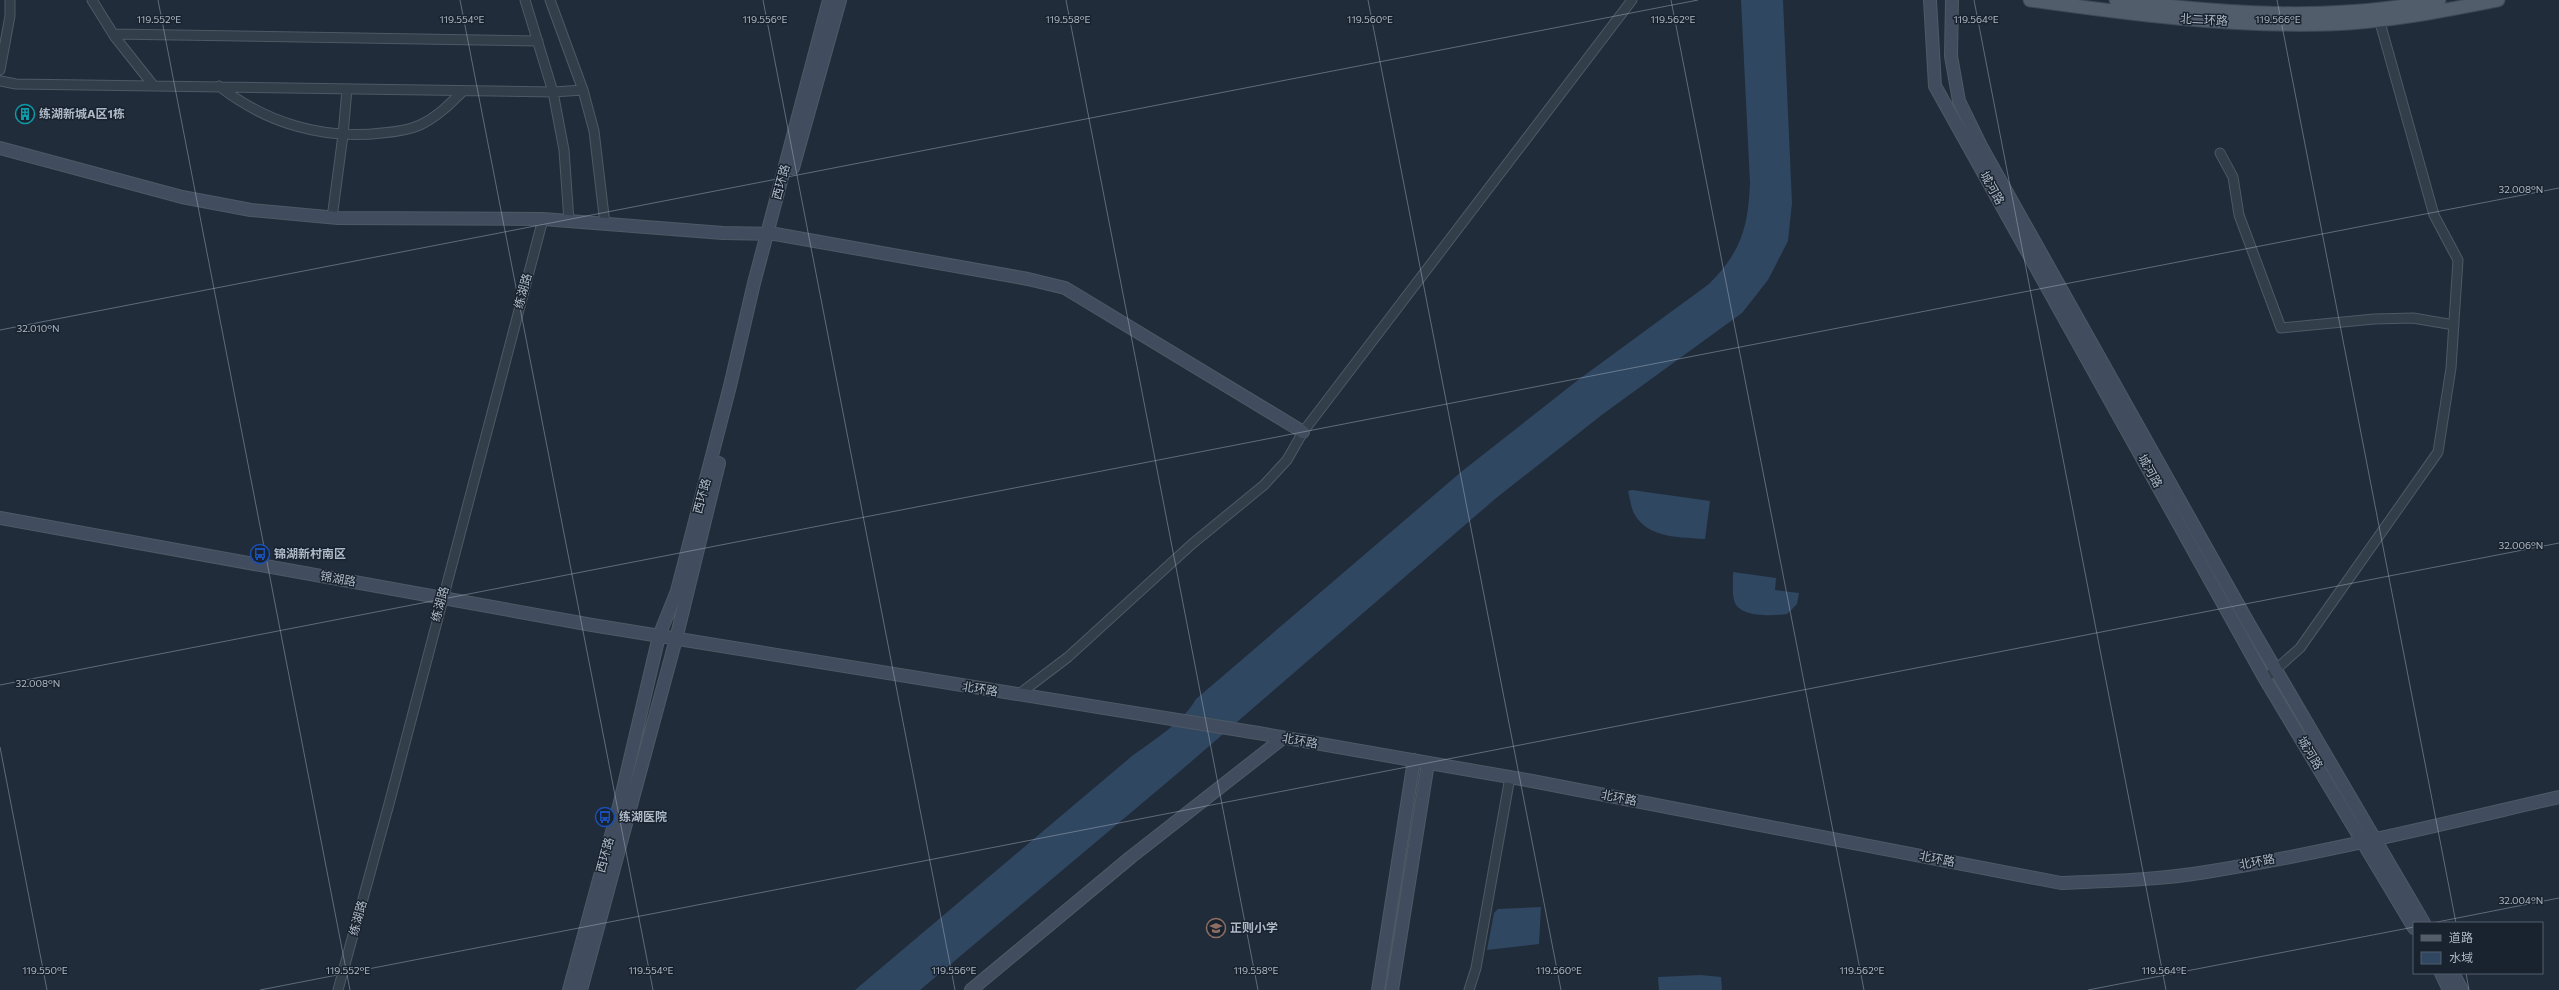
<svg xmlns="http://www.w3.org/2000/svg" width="2559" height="990" font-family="Commissioner,'Noto Sans SC',sans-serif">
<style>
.water{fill:#304761}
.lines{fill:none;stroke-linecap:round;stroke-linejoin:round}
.street-casing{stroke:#4e5965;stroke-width:11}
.secondary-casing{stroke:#4e5965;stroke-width:14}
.primary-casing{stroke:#3d4754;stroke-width:15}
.street{stroke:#333e4b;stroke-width:9}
.secondary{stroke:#414d5e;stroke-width:12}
.primary{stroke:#515d6b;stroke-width:13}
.ticks{fill:none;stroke:#aeb9c7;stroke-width:1;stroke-opacity:0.45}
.labels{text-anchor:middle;stroke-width:3;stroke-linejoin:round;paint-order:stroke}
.street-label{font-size:12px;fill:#aeb9c7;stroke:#19232f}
.poi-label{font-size:12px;font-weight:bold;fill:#aeb9c7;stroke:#19232f;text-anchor:start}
.ticks-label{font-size:10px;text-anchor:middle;fill:#aeb9c7;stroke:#19232f;stroke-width:3;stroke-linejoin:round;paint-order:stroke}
</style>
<rect width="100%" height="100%" fill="#202c3a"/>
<path class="water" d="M1741,0h42l9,203 -4,38 -20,39 -26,33 -139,101 -108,85 -317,274 -258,217h-65l277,-234c22,-16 51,-34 64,-57l265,-227 117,-92 131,-96c32,-32 39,-56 41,-101z
M1632,490l78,11 -5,38c-24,-2 -56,0 -70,-24 -4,-6 -5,-17 -7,-24z
M1733,572l43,6 -1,12 24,3 -2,11 -10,10c-14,2 -49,4 -53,-14 -2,-8 -1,-19 -1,-28z
M1541,907l-2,37 -52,6 7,-37 4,-4z
M1701,975l20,2 1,13h-63l-1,-13z"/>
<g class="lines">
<defs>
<path id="street" d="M92,0l23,37 38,48
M525,0l28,92 11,58 5,71
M550,0l33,90 11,41 11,93
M113,34l425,7
M0,70l10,-54v-16
M0,81l16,3 537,8 30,-2
M219,86c47,37 104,54 163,47 12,-1 27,-3 38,-8 17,-8 30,-21 43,-34
M2220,153l13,24 6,38 42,113 93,-9 39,-1 41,7
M332,218l11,-83 4,-46
M2265,679l35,-31 138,-196 13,-84 7,-108 -24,-45 -55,-196
M1018,695l50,-38 124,-113 72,-59 23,-25 16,-28 329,-432
M338,990l51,-186 154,-585
M1469,990l7,-22 34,-191"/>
<path id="secondary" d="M1930,0l5,86 330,593 149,249
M1952,0l-1,56 8,45 23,47 267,476 175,299
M0,148l182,49 69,13 87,8 205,1 180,14 52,1 253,45 37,9 238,144
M793,168l47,-168
M0,518l592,107 666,108 274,48 529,102c48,-2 97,-3 145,-11 119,-19 236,-48 353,-75
M2441,973l8,17
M2453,973l9,17
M569,990l50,-184 40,-170 18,-45 53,-205 24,-103 75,-283
M581,990l95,-351 43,-176
M971,990l160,-133 152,-119
M1378,990l36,-230
M1392,990l36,-227"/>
<path id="primary" d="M2030,0c99,14 199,27 300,24 56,-2 113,-13 168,-24
M2116,0c107,14 217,22 323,0"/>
</defs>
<use href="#street" class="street-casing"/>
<use href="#secondary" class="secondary-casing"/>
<use href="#primary" class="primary-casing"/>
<use href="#street" class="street"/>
<use href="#secondary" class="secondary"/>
<use href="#primary" class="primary"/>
</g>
<path class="ticks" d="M158,0l192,990M460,0l193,990M763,0l192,990M1066,0l192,990M1368,0l193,990M1671,0l193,990M1974,0l192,990M2277,0l179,923M0,330l1698,-330M0,685l2559,-497M0,747l47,243M2432,923l127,-25M2466,973l3,17M260,990l2299,-447M2088,990l326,-63"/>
<defs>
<symbol id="building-ring" viewBox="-11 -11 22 22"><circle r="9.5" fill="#19232f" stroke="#0f9aa8" stroke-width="1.5"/><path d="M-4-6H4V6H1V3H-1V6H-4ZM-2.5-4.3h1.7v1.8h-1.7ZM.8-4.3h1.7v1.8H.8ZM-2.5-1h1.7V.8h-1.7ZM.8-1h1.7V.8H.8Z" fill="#0f9aa8"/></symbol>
<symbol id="bus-ring" viewBox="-11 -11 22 22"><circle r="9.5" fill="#19232f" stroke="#1a4fb4" stroke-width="1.5"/><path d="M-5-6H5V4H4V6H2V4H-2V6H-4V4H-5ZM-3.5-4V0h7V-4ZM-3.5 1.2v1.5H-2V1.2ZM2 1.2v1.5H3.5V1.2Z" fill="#1a4fb4"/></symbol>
<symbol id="school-ring" viewBox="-11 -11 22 22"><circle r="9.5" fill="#19232f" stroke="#8d6e63" stroke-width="1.5"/><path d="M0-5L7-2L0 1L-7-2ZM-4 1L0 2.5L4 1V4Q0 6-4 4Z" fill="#8d6e63"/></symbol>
</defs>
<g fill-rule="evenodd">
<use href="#building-ring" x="14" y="103" width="22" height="22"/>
<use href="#bus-ring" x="249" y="543" width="22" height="22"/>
<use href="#bus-ring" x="594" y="806" width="22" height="22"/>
<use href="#school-ring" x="1205" y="917" width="22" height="22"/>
</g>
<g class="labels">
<g class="street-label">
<text transform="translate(2204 20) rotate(3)" y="4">北二环路</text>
<text transform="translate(781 182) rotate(-75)" y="4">西环路</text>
<text transform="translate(1992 188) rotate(61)" y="4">城河路</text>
<text transform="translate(523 291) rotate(-75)" y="4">练湖路</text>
<text transform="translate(2150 471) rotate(61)" y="4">城河路</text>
<text transform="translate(702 496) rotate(-75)" y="4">西环路</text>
<text transform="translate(338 579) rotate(10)" y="4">锦湖路</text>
<text transform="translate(440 604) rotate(-75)" y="4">练湖路</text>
<text transform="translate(980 689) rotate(9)" y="4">北环路</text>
<text transform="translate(1300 741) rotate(10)" y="4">北环路</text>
<text transform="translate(2310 753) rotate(59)" y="4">城河路</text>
<text transform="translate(1619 798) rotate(11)" y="4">北环路</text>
<text transform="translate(605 855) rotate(-75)" y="4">西环路</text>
<text transform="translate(1937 859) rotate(11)" y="4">北环路</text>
<text transform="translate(2257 862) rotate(-11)" y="4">北环路</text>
<text transform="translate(358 918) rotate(-75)" y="4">练湖路</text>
</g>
<g class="poi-label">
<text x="39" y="118">练湖新城A区1栋</text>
<text x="274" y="558">锦湖新村南区</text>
<text x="619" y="821">练湖医院</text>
<text x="1230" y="932">正则小学</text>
</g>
</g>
<g class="ticks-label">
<text x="159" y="23">119.552°E</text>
<text x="462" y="23">119.554°E</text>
<text x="765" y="23">119.556°E</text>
<text x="1068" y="23">119.558°E</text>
<text x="1370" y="23">119.560°E</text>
<text x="1673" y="23">119.562°E</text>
<text x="1976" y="23">119.564°E</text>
<text x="2278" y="23">119.566°E</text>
<text x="2521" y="193">32.008°N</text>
<text x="38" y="332">32.010°N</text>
<text x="2521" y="549">32.006°N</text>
<text x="38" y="687">32.008°N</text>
<text x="2521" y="904">32.004°N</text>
<text x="45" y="974">119.550°E</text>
<text x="348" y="974">119.552°E</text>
<text x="651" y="974">119.554°E</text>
<text x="954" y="974">119.556°E</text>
<text x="1256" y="974">119.558°E</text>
<text x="1559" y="974">119.560°E</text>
<text x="1862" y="974">119.562°E</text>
<text x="2164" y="974">119.564°E</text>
</g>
<rect x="2413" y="922" width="130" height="52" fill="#19232f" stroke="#555f6c"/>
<rect x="2421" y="935" width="20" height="6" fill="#515d6b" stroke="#555f6c"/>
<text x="2449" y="942" font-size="12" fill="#aeb9c7">道路</text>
<rect x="2421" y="952" width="20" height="12" fill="#304761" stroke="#555f6c"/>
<text x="2449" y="962" font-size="12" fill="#aeb9c7">水域</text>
</svg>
